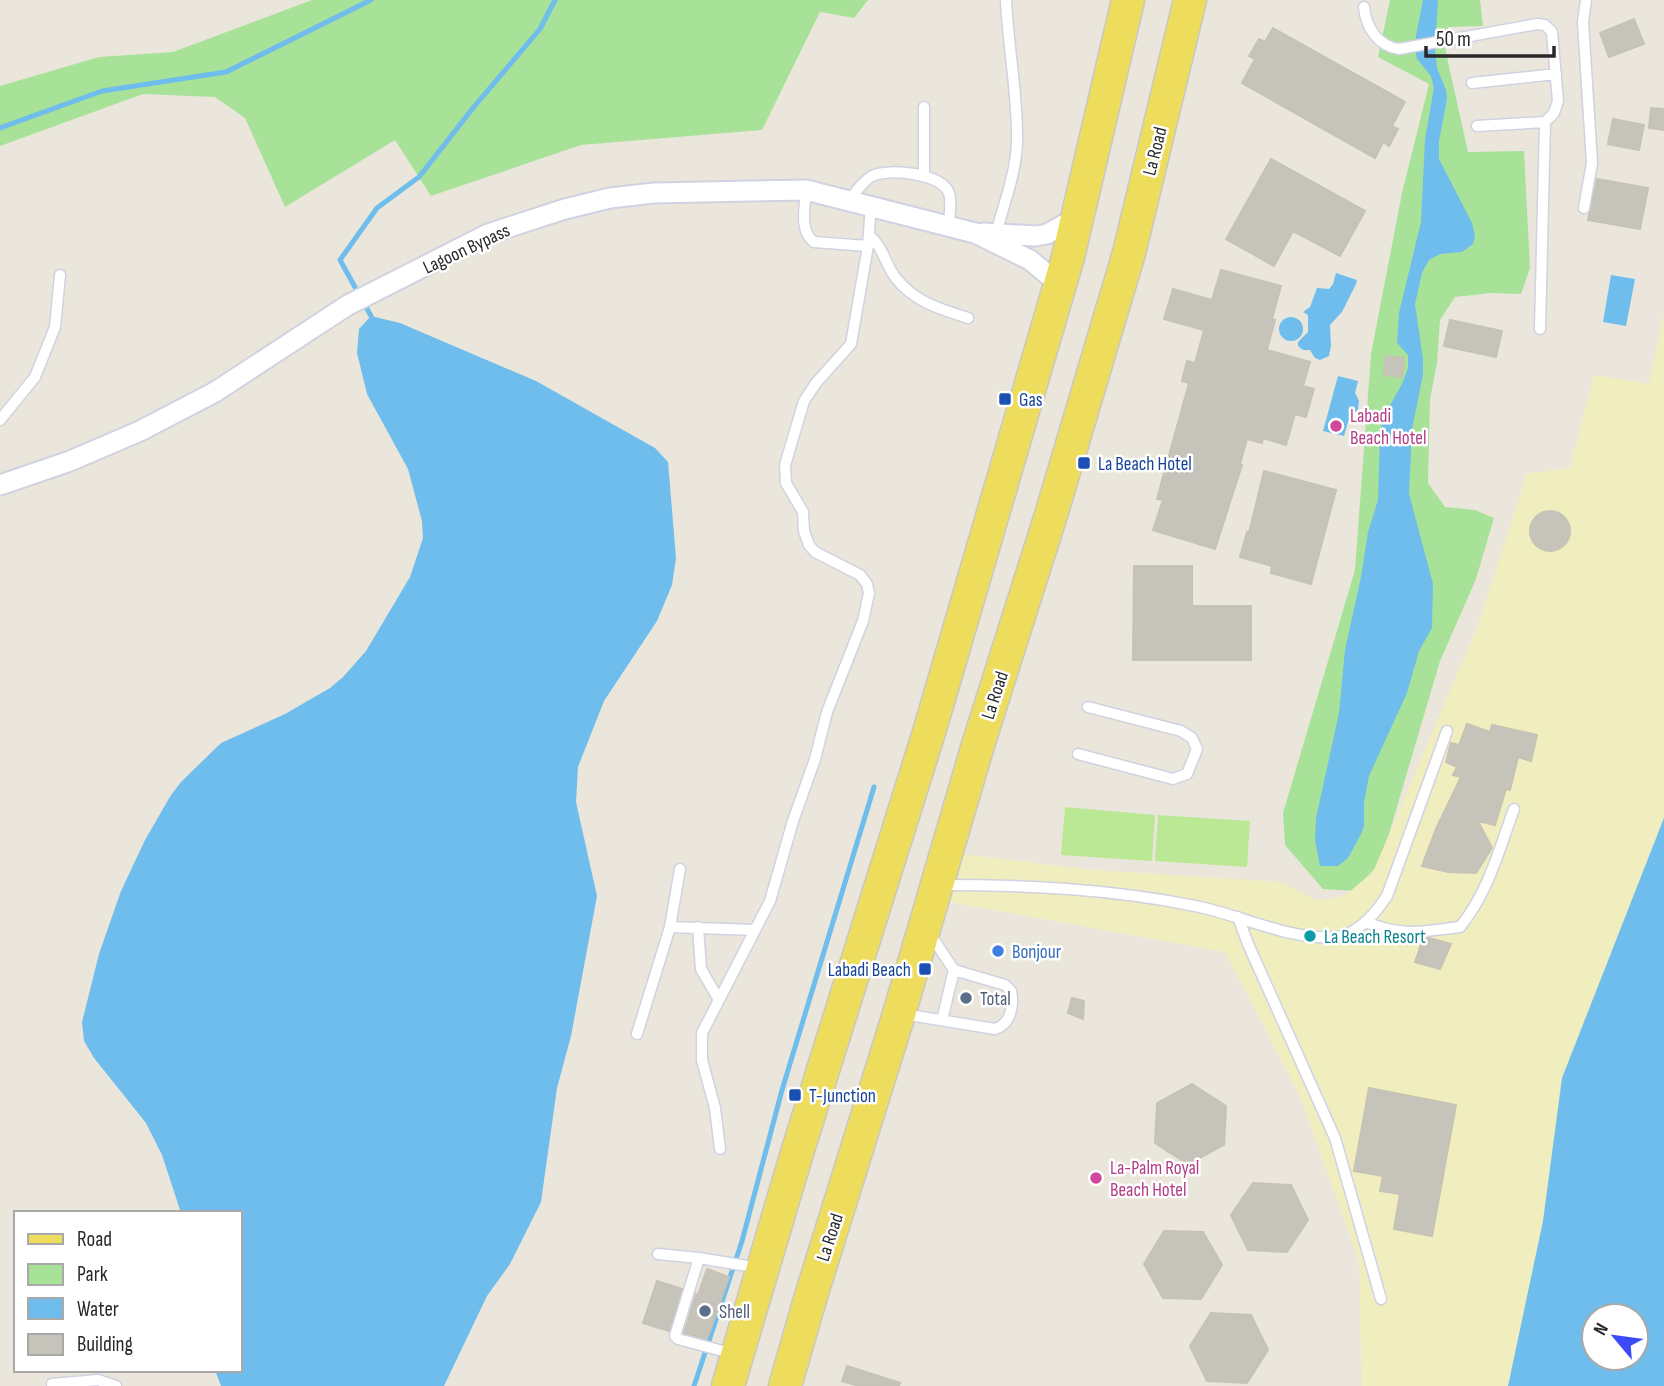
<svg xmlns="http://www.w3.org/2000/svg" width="1664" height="1386" font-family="'Sofia Sans Condensed',sans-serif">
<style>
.green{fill:#a8e198}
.sand{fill:#f0eebe}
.pitch{fill:#bbe894}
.water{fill:#6fbdec;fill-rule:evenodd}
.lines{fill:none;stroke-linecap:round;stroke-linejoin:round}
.stream{stroke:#6fbdec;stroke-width:5}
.building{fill:#c6c3bb;stroke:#c6c2b5;stroke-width:2}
.lane-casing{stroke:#d0d2e2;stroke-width:13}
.street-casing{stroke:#d0d2e2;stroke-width:23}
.primary-casing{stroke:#c7c7c7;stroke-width:35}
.lane{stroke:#fff;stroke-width:10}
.street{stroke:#fff;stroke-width:19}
.primary{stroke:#eedd5d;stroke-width:32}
.transit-dot{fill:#1a4fb4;stroke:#fff;stroke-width:2.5}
.hotel-dot{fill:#d1479c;stroke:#fff;stroke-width:2.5}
.culture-dot{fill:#0f9aa8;stroke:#fff;stroke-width:2.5}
.shop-dot{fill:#3f7fe0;stroke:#fff;stroke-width:2.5}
.service-dot{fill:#5c6f8a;stroke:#fff;stroke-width:2.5}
.labels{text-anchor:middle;stroke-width:5;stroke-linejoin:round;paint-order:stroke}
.street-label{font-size:19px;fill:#292929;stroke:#fff}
.transit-label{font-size:19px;fill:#164399;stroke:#fff;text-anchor:start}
.hotel-label{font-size:19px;fill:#b23c85;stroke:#fff;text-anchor:start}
.culture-label{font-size:19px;fill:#0d838f;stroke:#fff;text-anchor:start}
.shop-label{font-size:19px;fill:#366cbe;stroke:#fff;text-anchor:start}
.service-label{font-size:19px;fill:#4e5e75;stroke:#fff;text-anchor:start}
</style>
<rect width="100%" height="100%" fill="#ebe6db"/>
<path class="green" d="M312,0h556l-14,18 -34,-6 -58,118 -181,15 -150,51 -36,-56 -110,67 -40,-89 -30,-21 -72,-3 -143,52v-60l99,-29 74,-5z
M1390,0h90l3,26 -35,1 -3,21 23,104 56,-1 6,117 -9,26 -30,-1 -36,4 -15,23 -3,43 -7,36 -2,84 17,24 30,3 19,8 -18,61 -36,82 -59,200 -26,30 -32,-2 -38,-44 -2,-32 72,-243 16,-216 31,-161 27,-109 -51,-27z"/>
<path class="sand" d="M1664,312v506l-102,260 -19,143 -35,165h-146l-3,-125 -59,-165 -75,-144 -281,-51 15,-47 136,16 185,12 36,18 27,-3 30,-25 105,-247 49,-151 43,-6 24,-93 55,9z"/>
<path class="pitch" d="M1065,807l90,8 -3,46 -91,-6z
M1158,815l92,6 -3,46 -92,-6z"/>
<path class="water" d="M1423,0h15l-3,50 2,18 9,22 1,9 -8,42v18l33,64 3,12 -2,9 -11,8 -22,2 -11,6 -7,13 -7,31 8,55v16l-11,54 -3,65 24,90 -1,44 -13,23 -12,42 -38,83 -5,26v24l-3,8 -13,24 -10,8h-18l-5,-26 1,-22 23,-105 6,-63 16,-73 7,-45 10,-32 2,-68 5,-18 17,-30 6,-16v-13l-11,-12 2,-30 22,-91 4,-83 9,-51 -3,-12 -14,-17 -3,-13z
M1336,273l21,7 -1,4 -14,28 -12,13 1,21 -2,10 -9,4 -5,-2 -5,-8h-7l-5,-4v-4l10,-10v-17l-5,-3 7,-5 7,-19 12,1 4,-5z
M1611,275l24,4 -9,47 -23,-4z
M371,316l29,7 136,58 119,67 13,14 8,96 -4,27 -15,36 -53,80 -26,66 -2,35 21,94 -26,140 -14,52 -16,114 -31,62 -23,32 -43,90h-223l-6,-16h25v-157h-59l-19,-58 -16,-32 -52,-65 -10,-17 -2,-19 17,-68 22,-63 24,-51 26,-45 10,-13 40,-39 64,-29 45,-26 13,-11 23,-26 44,-74 13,-39 -1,-17 -14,-52 -41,-75 -10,-41 2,-24z
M1279 329a12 12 0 1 1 24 0a12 12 0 1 1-24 0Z
M1338,376l20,5 -3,12 4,8 -1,8 -10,13 -4,14 -21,-5z
M1664,818v568h-156l35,-165 19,-143zM1594,1316h42v42h-42z"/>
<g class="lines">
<path class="stream" d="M0,128l102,-37 124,-19 145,-72
M371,316l-31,-56 37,-52 42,-31 54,-69 67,-79 15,-29
M694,1386l48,-145 40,-151 92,-303"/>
</g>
<path class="building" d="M1634,19l10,25 -35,13 -9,-24z
M1273,28l132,74 -13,24 6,3 -9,17 -6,-4 -8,16 -133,-75 13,-24 -6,-3 10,-17 6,3z
M1651,108l13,1v21l-15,-2z
M1613,119l31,6 -5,25 -31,-6z
M1271,159l94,52 -25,45 -47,-25 -19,35 -48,-27z
M1597,179l51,9 -8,41 -52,-9z
M1221,270l60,16 -9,33 3,1 -8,30 43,12 -7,24 11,3 -8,28 -11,-3 -9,31 -23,-7 -1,5 -15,-4 -7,25 2,1 -27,84 -62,-19 10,-30 -6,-1 32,-116 -7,-2 5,-20 8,2 9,-33 -40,-11 9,-30 39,11z
M1450,320l52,11 -6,26 -52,-11z
M1386,356l18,2 -2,19 -18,-2z
M1264,471l72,19 -25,94 -40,-11 1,-7 -32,-9 7,-25 2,1z
M1530 531a20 20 0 1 1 40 0a20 20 0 1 1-40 0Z
M1134,566h58v40h59v54h-118z
M1467,724l23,8 2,-7 45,10 -6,26 -13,-4 -8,33 -4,-1 -11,36 -17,-4 14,27 -16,25 -28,-1 -26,-6 14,-37 25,-52 -8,-2 4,-8 -11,-5 5,-19 8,2z
M1429,938l22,6 -11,25 -25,-7 8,-23z
M1072,998l12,3 -1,18 -15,-6z
M1192,1084l34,22 -2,39 -36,19 -33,-21 2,-40z
M1369,1088l87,17 -24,131 -38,-7 6,-35 -20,-3 3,-15 -29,-5z
M1253,1183l38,2 17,35 -21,32 -39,-2 -17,-35z
M1164,1231l39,1 19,33 -21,34 -38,-1 -19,-34z
M707,1269l22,8 -22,62 -23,-6 12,-39 2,1z
M657,1281l25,8 -13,42 -26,-8z
M1211,1313l40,2 17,35 -21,33 -40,-2 -17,-35z
M847,1366l53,17 -1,3h-40l-17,-5z"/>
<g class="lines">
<defs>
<path id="lane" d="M1364,7c2,21 14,39 35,42l138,-25 8,1 7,7 6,69 -4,12 -9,9 -68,4
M1472,83l84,-9
M924,175v-68
M806,190c-1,17 -7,41 8,52l54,4
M849,200c7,-8 14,-19 23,-24 17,-8 69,-3 77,17 3,8 0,24 0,33
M1584,208l8,-45 -9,-141 3,-22
M996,233c8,-29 20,-60 21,-91 1,-47 -9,-95 -11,-142
M869,235c14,12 16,28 26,42 19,25 45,32 73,41
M1540,329l5,-207
M0,420l35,-43 20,-50 5,-52
M1078,754l95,25 14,-5 10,-25 -5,-11 -11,-7 -93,-24
M680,869l-10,58 85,3
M942,885c85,0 170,4 253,21 43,8 96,35 140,31 23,-2 40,-23 52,-41l60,-165
M1238,917l10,27 87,194 46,161
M1365,922c39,15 54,10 95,5 28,-34 39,-77 54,-118
M698,927l3,42 18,31
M903,1014l92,15c16,-5 19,-23 16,-38l-6,-6 -51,-15 -24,-36
M942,1020l12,-50
M637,1034l33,-107
M720,1149l-5,-41 -13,-48v-27l68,-132 23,-80 22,-62 12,-47 36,-91 6,-28 -2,-9 -7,-9 -45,-23 -6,-7 -5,-14 -1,-19 -17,-29 -1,-18 19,-64 12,-18 35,-39 17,-98 3,-41
M658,1254l41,4
M734,1354l-56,-15 -3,-3 24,-78 60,10
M52,1384l46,-4 18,6"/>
<path id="street" d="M983,233l53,3 11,-2 29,-16
M0,485l70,-24 70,-30 75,-39 133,-87 140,-71 77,-25 45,-11 44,-5 152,-3 169,43 55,27 30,25"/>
<path id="primary" d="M728,1386l69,-233 133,-424 138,-472 60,-257
M785,1386l26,-90 88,-282 79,-269 73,-230 78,-262 61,-253"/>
</defs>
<use href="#lane" class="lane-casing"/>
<use href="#street" class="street-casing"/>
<use href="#primary" class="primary-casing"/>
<use href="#lane" class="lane"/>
<use href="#street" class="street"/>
<use href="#primary" class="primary"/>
</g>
<g class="transit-dot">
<rect x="998" y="392" width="14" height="14" rx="3.5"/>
<rect x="1077" y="456" width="14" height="14" rx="3.5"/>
<rect x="918" y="962" width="14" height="14" rx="3.5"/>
<rect x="788" y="1088" width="14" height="14" rx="3.5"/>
</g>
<g class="hotel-dot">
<circle cx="1336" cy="426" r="7"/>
<circle cx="1096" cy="1178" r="7"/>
</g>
<circle class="culture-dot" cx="1310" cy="936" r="7"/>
<circle class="shop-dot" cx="998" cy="951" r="7"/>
<g class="service-dot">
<circle cx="966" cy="998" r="7"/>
<circle cx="705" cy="1311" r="7"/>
</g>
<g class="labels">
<g class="street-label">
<text transform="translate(1154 151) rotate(-76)" y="7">La Road</text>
<text transform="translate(466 248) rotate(-25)" y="7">Lagoon Bypass</text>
<text transform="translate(994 695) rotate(-72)" y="7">La Road</text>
<text transform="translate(829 1237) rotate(-72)" y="7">La Road</text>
</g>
<g class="transit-label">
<text x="1019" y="406">Gas</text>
<text x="1098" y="470">La Beach Hotel</text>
<text x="911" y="976" text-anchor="end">Labadi Beach</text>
<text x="809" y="1102">T-Junction</text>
</g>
<g class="hotel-label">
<text x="1350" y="422">Labadi<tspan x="1350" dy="22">Beach Hotel</tspan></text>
<text x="1110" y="1174">La-Palm Royal<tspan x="1110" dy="22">Beach Hotel</tspan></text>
</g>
<g class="culture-label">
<text x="1324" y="943">La Beach Resort</text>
</g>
<g class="shop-label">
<text x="1012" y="958">Bonjour</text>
</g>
<g class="service-label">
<text x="980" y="1005">Total</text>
<text x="719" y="1318">Shell</text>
</g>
</g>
<rect x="14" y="1211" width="228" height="161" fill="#ffffff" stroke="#a9a9a9" stroke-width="2"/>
<rect x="28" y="1234" width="35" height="10" fill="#eedd5d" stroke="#a9a9a9" stroke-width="2"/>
<text x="77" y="1246" font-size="21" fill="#292929">Road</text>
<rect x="28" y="1264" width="35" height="21" fill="#a8e198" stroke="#a9a9a9" stroke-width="2"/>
<text x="77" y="1281" font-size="21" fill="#292929">Park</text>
<rect x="28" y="1298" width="35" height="21" fill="#6fbdec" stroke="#a9a9a9" stroke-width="2"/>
<text x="77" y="1316" font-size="21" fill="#292929">Water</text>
<rect x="28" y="1334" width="35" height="21" fill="#c6c3bb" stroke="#a9a9a9" stroke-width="2"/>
<text x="77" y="1351" font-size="21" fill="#292929">Building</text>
<g transform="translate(1615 1337) rotate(299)"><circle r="33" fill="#ffffff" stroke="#a9a9a9" stroke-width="2"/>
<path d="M0-5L12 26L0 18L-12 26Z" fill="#3d4af7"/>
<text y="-10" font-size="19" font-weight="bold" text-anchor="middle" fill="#292929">N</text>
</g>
<path d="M1426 46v10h128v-10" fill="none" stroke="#292929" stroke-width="3.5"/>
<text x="1436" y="46" font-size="21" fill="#292929" stroke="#ffffff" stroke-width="5" paint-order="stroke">50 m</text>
</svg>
